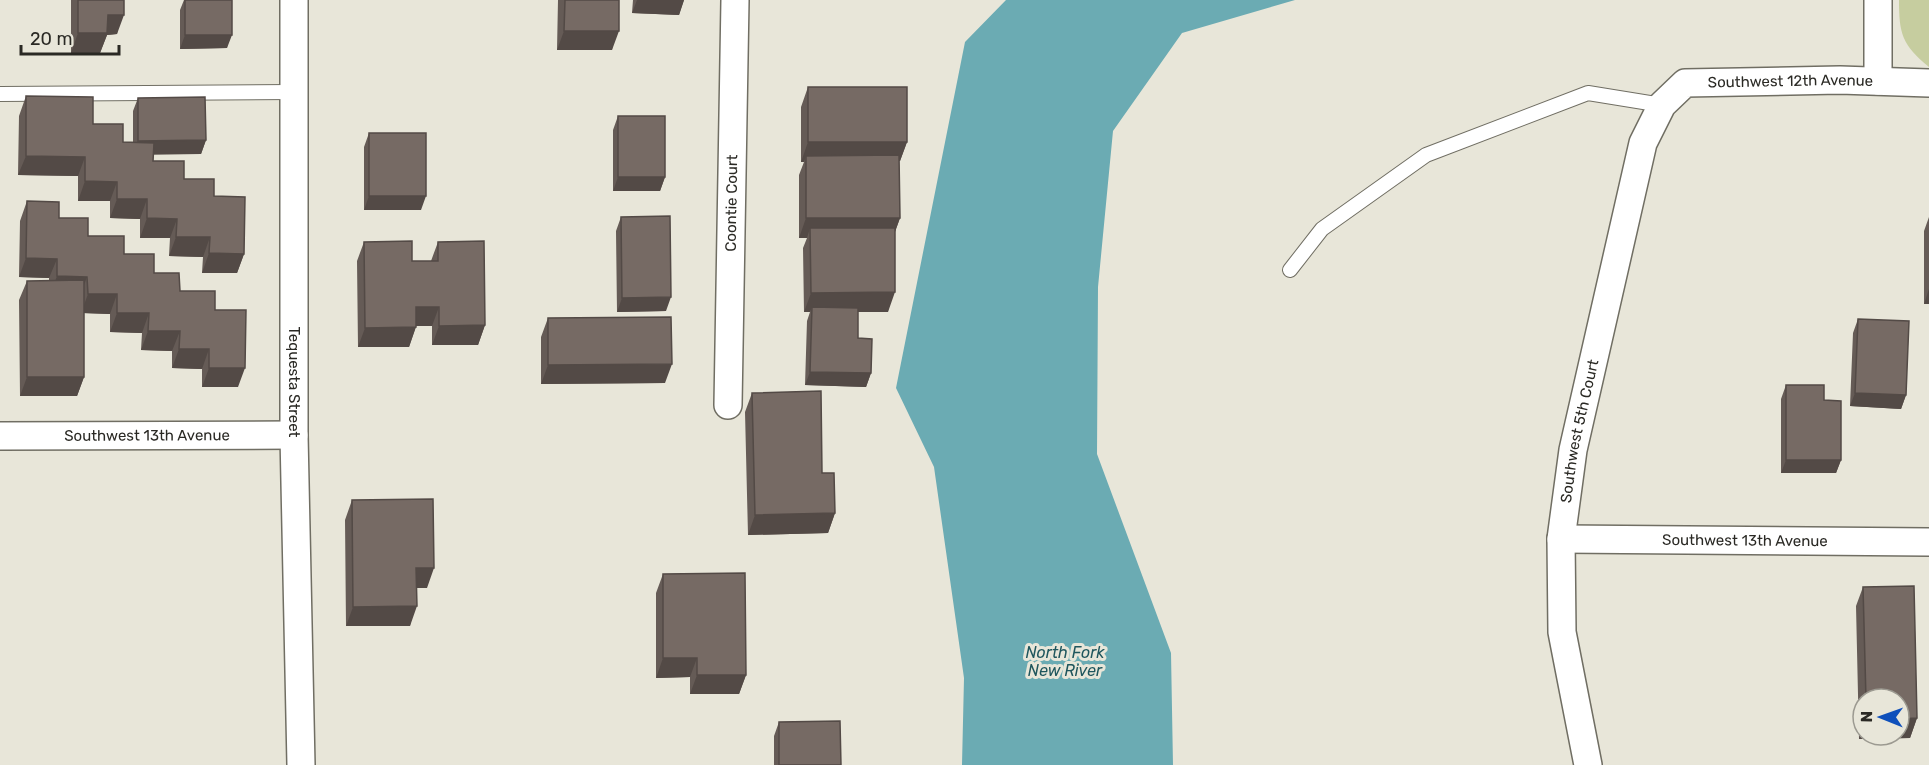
<svg xmlns="http://www.w3.org/2000/svg" width="1929" height="765" font-family="Rubik,sans-serif">
<style>
.green{fill:#c6cd9f}
.water{fill:#6babb3}
.lines{fill:none;stroke-linecap:round;stroke-linejoin:round}
.lane-casing{stroke:#706e63;stroke-width:16}
.street-casing{stroke:#706e63;stroke-width:30}
.lane{stroke:#fff;stroke-width:14}
.street{stroke:#fff;stroke-width:27}
.wall{fill:#655b56;fill-rule:evenodd}
.shaded-wall{fill:#534a46}
.building{fill:#766a64;stroke:#534a46;stroke-width:1.5}
.labels{text-anchor:middle;stroke-width:6;stroke-linejoin:round;paint-order:stroke}
.street-label{font-size:15px;fill:#2a2924;stroke:#e8e6d9}
.water-label{font-size:16px;font-style:italic;fill:#1f565d;stroke:#e8e6d9}
</style>
<rect width="100%" height="100%" fill="#e8e6d9"/>
<path class="green" d="M1899,0h30v67c-27,-22 -30,-33 -30,-67z"/>
<path class="water" d="M1006,0h289l-113,33 -69,98 -15,156 -1,167 74,199 2,112h-211l2,-87 -30,-211 -38,-79 69,-346z"/>
<g class="lines">
<defs>
<path id="lane" d="M0,94l294,-2
M1290,270l32,-41 104,-74 162,-62 74,12"/>
<g id="street">
<path id="s1" d="M294,0v435l7,330"/>
<path d="M1878,81v-81"/>
<path id="s2" d="M728,405l7,-405"/>
<path id="s3" d="M0,436l294,-1"/>
<path id="s4" d="M1561,539l368,3"/>
<path id="s5" d="M1588,765l-26,-133 -1,-93 12,-89 70,-307 19,-38 23,-22 155,-3 89,3"/>
</g>
</defs>
<use href="#lane" class="lane-casing"/>
<use href="#street" class="street-casing"/>
<use href="#lane" class="lane"/>
<use href="#street" class="street"/>
</g>
<path class="wall" d="M71,0h53l-7,34 -10,1 -7,18h-29z
M184,0h48l-5,48 -47,1v-39z
M558,0h61l-7,50h-55z
M633,0h51l-5,15 -47,-2z
M808,87l99,55 -7,19h-1l1,57 -5,14 -7,80h-30v26l13,35 -5,14 -61,-2 2,-64 3,-9h-6l-1,-64 4,-10h-8v-63l5,-13h-3v-55z
M26,96l67,28 30,18h10v-31l5,-13 68,42 -5,14h-47l-1,7 61,35 30,58 -7,19h-35l1,-16 -34,-1 1,-18h-30v-19l-30,-1v-17h-32v-25l-60,-1 1,-59z
M618,116l47,61 -5,14h-47v-61z
M369,133l52,77h-57v-63z
M27,201l32,17 29,18 36,18 30,19 26,18 35,19 23,77h-36v-18l-30,-1v-17l-31,-1 1,-17 -32,-1v-18l-26,-1v64l-7,19h-57l-1,-96 8,-19h22v-3l-30,-1 1,-56z
M621,217l45,94 -49,1 -1,-81z
M1929,217v87h-5v-73z
M364,242l48,19h19l7,-19 47,83 -7,20h-46v-19h-16l-7,21h-51l-1,-86z
M548,318l117,65 -124,1v-47z
M1858,319l48,76 -5,14 -51,-3 3,-73z
M1786,385l38,15 17,60 -5,13h-55v-74z
M752,393l70,80 13,40 -7,20 -80,2 -3,-123z
M352,500l75,88h-10l-7,38h-64l-1,-106z
M663,574l83,101 -7,19h-49v-17l-34,1v-85z
M1863,587l54,131 -7,20 -51,1 -3,-133zM1863,699h36l-36,36z
M779,722l62,43h-67v-29z"/>
<path class="shaded-wall" d="M637,0h47l-5,15 -47,-2z
M108,15h16l-7,19 -10,1 -7,18h-29l7,-20z
M564,31h55l-7,19h-55z
M185,35h47l-5,13 -47,1z
M206,140l-5,14 -68,1 5,-14z
M808,142h99l-7,19 -94,1v-6l-2,6h-3z
M26,156l59,1 -7,19 -60,-1z
M618,177h47l-5,14h-47z
M85,181l32,1 -7,19h-32z
M369,196h57l-5,14h-57z
M117,199h30l-7,20 -30,-1z
M147,218l30,1 -7,19h-30z
M806,218h94l-7,19 -83,-9 -3,10h-8z
M176,237h34l-7,20 -34,-1z
M209,253l35,1 -7,19h-35z
M26,258l31,1 -8,19 -30,-1z
M57,276l30,1 -7,19 -30,-1z
M1929,289v15h-5z
M895,292l-7,20h-76v-5l-2,5h-6l7,-19z
M88,294h29l-7,20 -29,-1z
M671,297l-5,14 -49,1 5,-14z
M416,307h23l-7,19h-24z
M117,313h32l-7,20 -32,-1z
M485,325l-7,20h-46l7,-19z
M416,327l-7,20h-51l7,-19z
M148,331h32l-8,20 -31,-1z
M179,349h30l-7,20 -30,-1z
M672,364l-7,19 -124,1 7,-19z
M209,368h36l-7,19h-36z
M810,372l61,1 -5,14 -61,-2z
M27,377h57l-7,19h-57z
M1855,393l51,2 -5,14 -51,-3z
M1786,460h55l-5,13h-55z
M835,513l-7,20 -80,2 7,-20z
M416,568h18l-7,20h-18z
M417,606l-7,20h-64l7,-19z
M663,658h34l-7,19 -34,1z
M697,675h49l-7,19h-49z
M1917,718l-7,20 -51,1 4,-11v7h36v-16z"/>
<path class="building" d="M78,0h46v15h-16l-1,18h-29z
M185,0h47v35h-47z
M565,0h54v31h-55z
M808,87h99v55h-99z
M26,96l67,1v27h30v18l31,1 -1,18h31v18h30v17l31,1 -1,57 -35,-1 1,-16h-34l1,-18 -30,-1v-19h-30v-17l-32,-1v-24l-59,-1z
M205,97l1,43 -68,1v-43z
M618,116h47v61h-47z
M369,133h57v63h-57z
M899,155l1,63h-94v-62z
M27,201l32,1v16h29v18h36v18h30v19h25l1,18h35v19h31l-1,58h-36v-19h-30l1,-18h-32l1,-18h-32v-19h-29l-1,-17 -30,-1v-17l-31,-1z
M670,216l1,81 -49,1 -1,-81z
M810,228h85v64l-84,1z
M412,241v20h26v-19l46,-1 1,84 -46,1v-19h-23v20l-51,1 -1,-86z
M84,280v97h-57v-96z
M812,307l46,1v30l14,1 -1,34 -61,-1z
M671,317l1,47 -124,1v-47z
M1858,319l51,2 -3,74 -51,-2z
M1786,385h38v15l17,1v59h-55z
M821,391l1,82h12l1,40 -80,2 -3,-122z
M433,499l1,69h-18l1,38 -64,1 -1,-107z
M745,573l1,102h-49v-17h-34v-84z
M1914,586l3,132 -18,1v-20h-33l-3,-112z
M840,721l1,44h-62v-43z"/>
<g class="labels">
<g class="street-label">
<text dy="5" stroke="none"><textPath href="#s5" startOffset="813">Southwest 12th Avenue</textPath></text>
<text dy="5" stroke="none"><textPath href="#s2" startOffset="202">Coontie Court</textPath></text>
<text dy="5" stroke="none"><textPath href="#s1" startOffset="382">Tequesta Street</textPath></text>
<text dy="5" stroke="none"><textPath href="#s5" startOffset="338">Southwest 5th Court</textPath></text>
<text dy="5" stroke="none"><textPath href="#s3" startOffset="147">Southwest 13th Avenue</textPath></text>
<text dy="5" stroke="none"><textPath href="#s4" startOffset="184">Southwest 13th Avenue</textPath></text>
</g>
<g class="water-label">
<text x="1065" y="658">North Fork<tspan x="1065" dy="18">New River</tspan></text>
</g>
</g>
<g transform="translate(1881 717) rotate(271)"><circle r="28" fill="#e8e6d9" stroke="#9c9a91" stroke-width="1.5"/>
<path d="M0-4.5L10 22L0 15L-10 22Z" fill="#0f50bb"/>
<text y="-9" font-size="16" font-weight="bold" text-anchor="middle" fill="#2a2924">N</text>
</g>
<path d="M21 45v9h98v-9" fill="none" stroke="#2a2924" stroke-width="3"/>
<text x="30" y="45" font-size="18" fill="#2a2924" stroke="#e8e6d9" stroke-width="4.5" paint-order="stroke">20 m</text>
</svg>
